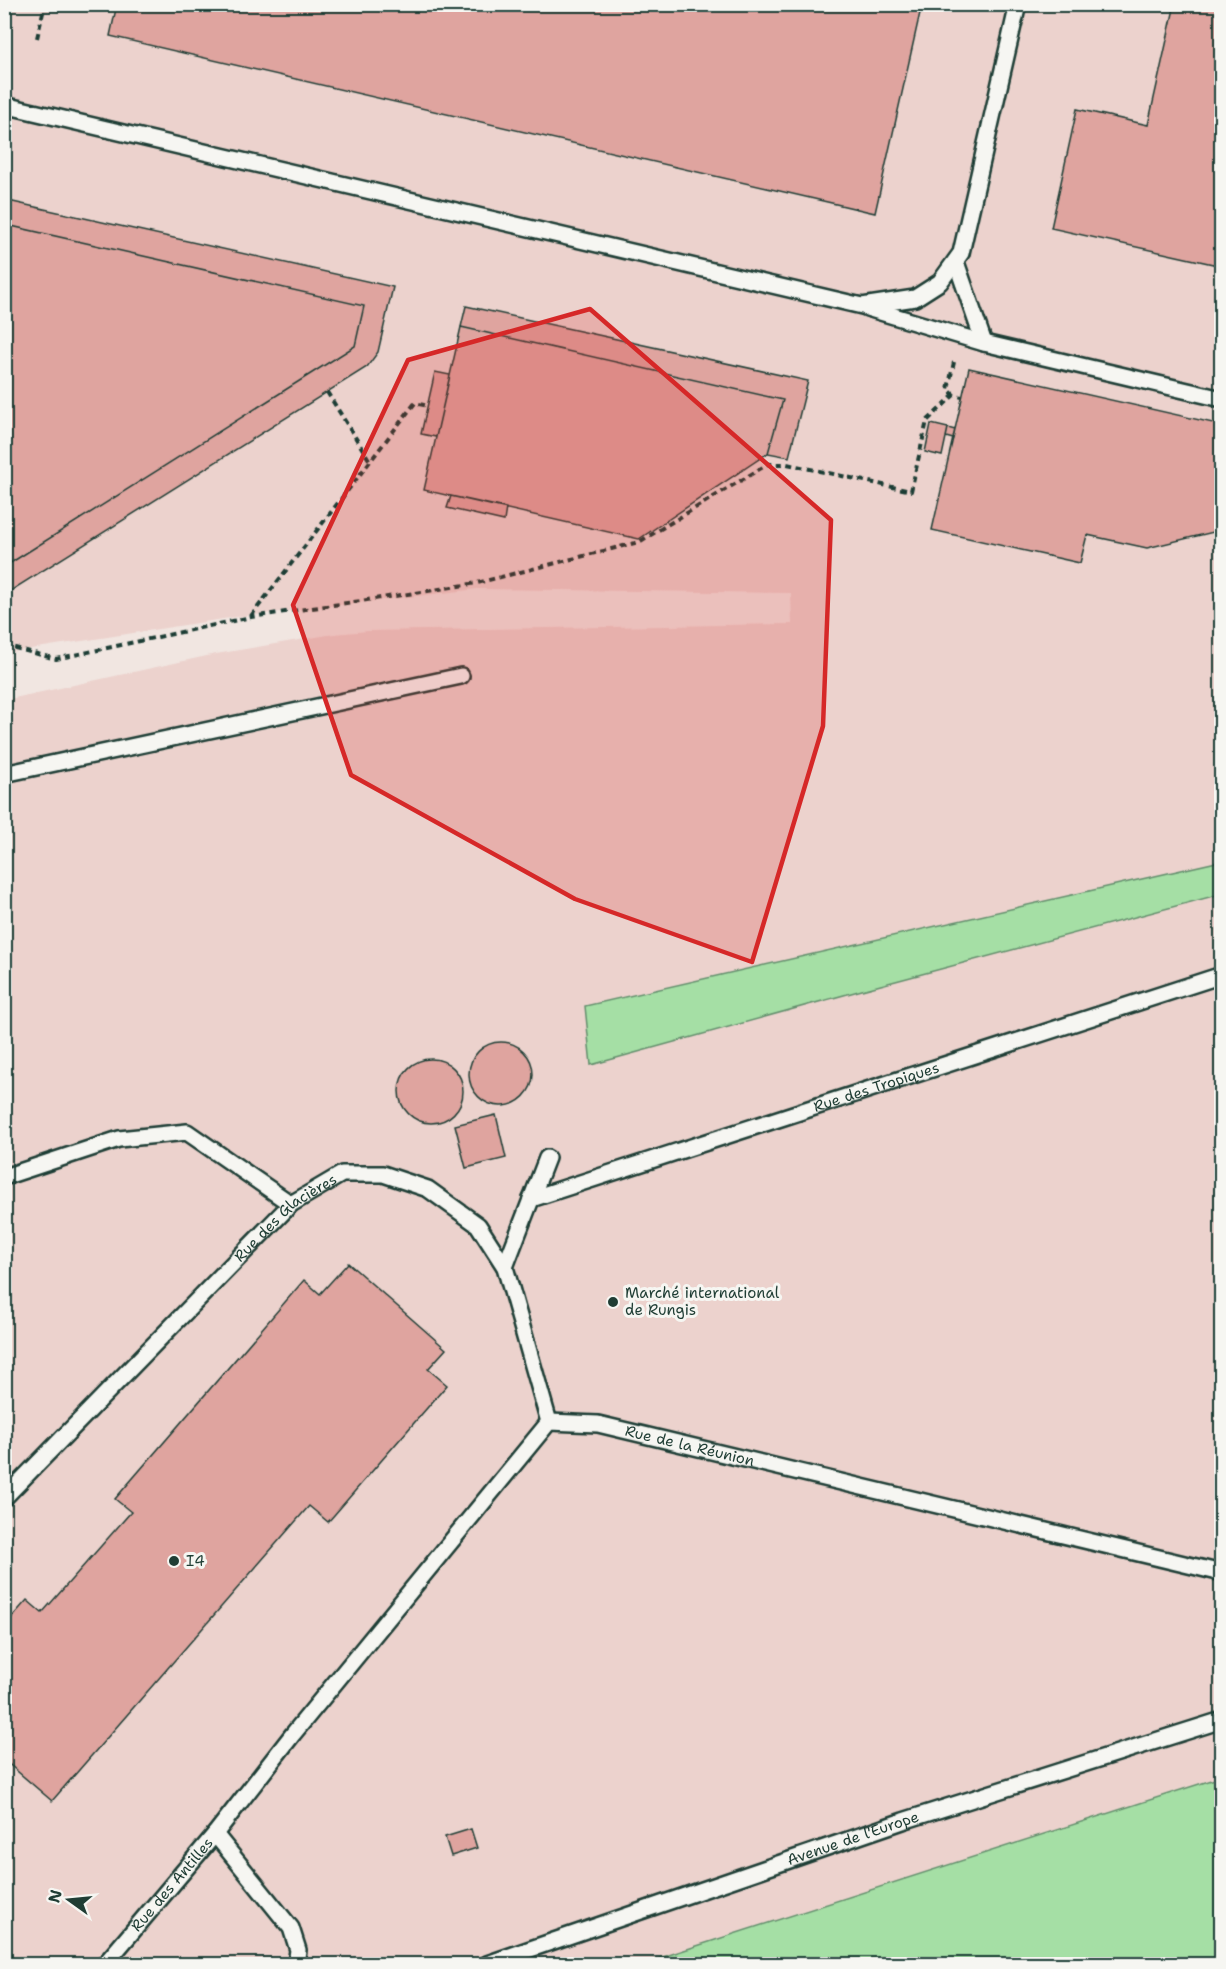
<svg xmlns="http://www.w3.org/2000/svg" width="1226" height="1969" font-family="'Shantell Sans',sans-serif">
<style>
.built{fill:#ecd2cd}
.green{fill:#a5dfa5;stroke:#628e6c;stroke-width:1.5}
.building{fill:#dfa49f;stroke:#1f3d34;stroke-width:1.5}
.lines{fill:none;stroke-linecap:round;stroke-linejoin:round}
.lane-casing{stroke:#1f3d34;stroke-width:20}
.path{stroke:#1f3d34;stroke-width:4;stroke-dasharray:6 4.5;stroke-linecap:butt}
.lane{stroke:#f6f6f2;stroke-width:15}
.marked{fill:#d62828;fill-opacity:0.2;stroke:#d62828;stroke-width:4.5;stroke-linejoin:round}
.poi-dot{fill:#1f3d34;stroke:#f6f6f2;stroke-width:2}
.labels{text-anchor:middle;stroke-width:6;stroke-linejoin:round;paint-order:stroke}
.street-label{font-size:15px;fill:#1f3d34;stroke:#f6f6f2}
.poi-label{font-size:15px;fill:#1f3d34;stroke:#f6f6f2;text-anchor:start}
</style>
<rect width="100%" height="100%" fill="#f1e6e1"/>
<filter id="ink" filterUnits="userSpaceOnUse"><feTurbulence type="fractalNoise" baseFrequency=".0167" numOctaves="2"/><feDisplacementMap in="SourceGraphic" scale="12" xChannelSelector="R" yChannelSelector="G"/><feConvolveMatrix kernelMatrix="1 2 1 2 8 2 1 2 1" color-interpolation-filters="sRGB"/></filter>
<g filter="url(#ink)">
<path class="built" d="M5,5h1216v1899l-184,60h-1032v-1264l211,-46 118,-20 34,-3 424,-7 -1,-31 -314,-4 -241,28 -231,36z"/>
<path class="green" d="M1221,861v33l-359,96 -271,75 -6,-59z
M1221,1777v187h-579l36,-12z"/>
<path class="building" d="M117,4h805l-47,209 -765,-177z
M1175,4h47v262l-171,-38 26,-119 71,16z
M4,200l389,87 -15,65 -11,15 -363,228v-28l351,-221 9,-40 -353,-80 -7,29z
M11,226l353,80 -9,40 -351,221v-312z
M466,306l342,75 -19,76 -21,-4 15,-53 -322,-73z
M461,327l322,73 -15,53 -129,86 -215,-49z
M969,368l253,57v105l-75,18 -60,-13 -7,28 -148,-33z
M435,372l15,3 -14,62 -15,-3z
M931,424l17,4 -6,28 -17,-4z
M948,428l7,2 -2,9 -7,-2z
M451,496l55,12 -2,13 -57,-13z
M469 1074a32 32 0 1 1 64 0a32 32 0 1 1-64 0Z
M399 1091a32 32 0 1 1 64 0a32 32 0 1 1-64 0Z
M496,1115l10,43 -40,10 -11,-43z
M348,1263l98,86 -18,20 19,16 -119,137 -19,-16 -257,295 -48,-41v-134l23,-26 15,13 89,-101 -16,-13 189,-219 16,14z
M471,1829l6,19 -26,8 -6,-19z"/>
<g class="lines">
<defs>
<g id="lane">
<path d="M4,105l858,201 53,-8 25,-16 21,-29 57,-249"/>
<path d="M956,262l28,81"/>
<path d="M867,308l117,35 238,56"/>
<path d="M4,774l457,-98"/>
<path d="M4,1177l115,-38 68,-7 104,72"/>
<path id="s1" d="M531,1199l691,-224"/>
<path d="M505,1267l42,-109"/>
<path id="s2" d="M4,1498l287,-294 51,-30h41l45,15 50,36 27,42 44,155"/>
<path d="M215,1834l76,94 7,22 -2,14"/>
<path id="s3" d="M105,1964l110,-130 78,-100 256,-312 49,2 624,149"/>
<path id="s4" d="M487,1964l416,-143 319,-101"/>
</g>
</defs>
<use href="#lane" class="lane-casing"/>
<path class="path" d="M37,38l8,-34
M954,362l-6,27 6,6
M327,392l43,69
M251,616l164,-213 13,3
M4,645l52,14 195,-42 164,-24 62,-10 162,-41 129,-78h19l124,27 16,-70 27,-26 8,2"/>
<use href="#lane" class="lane"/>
</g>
</g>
<path class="marked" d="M590,309l241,211 -8,206 -71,236 -177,-63 -224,-124 -58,-170 115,-245z"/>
<g class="poi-dot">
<circle cx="613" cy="1302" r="6"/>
<circle cx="174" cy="1561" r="6"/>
</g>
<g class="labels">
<g class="street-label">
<text dy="5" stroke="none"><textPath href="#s1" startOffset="363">Rue des Tropiques</textPath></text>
<text dy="5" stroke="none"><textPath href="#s2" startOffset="398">Rue des Glacières</textPath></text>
<text dy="5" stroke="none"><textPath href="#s3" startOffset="844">Rue de la Réunion</textPath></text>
<text dy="5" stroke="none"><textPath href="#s4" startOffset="387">Avenue de l'Europe</textPath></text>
<text dy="5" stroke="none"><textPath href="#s3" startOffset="104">Rue des Antilles</textPath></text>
</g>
<g class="poi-label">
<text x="625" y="1298">Marché international<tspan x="625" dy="17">de Rungis</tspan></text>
<text x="186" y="1566">I4</text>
</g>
</g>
<rect width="1226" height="1969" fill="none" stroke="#f6f6f2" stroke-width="24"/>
<rect x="12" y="12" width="1202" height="1945" fill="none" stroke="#1f3d34" stroke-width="2" filter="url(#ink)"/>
<g transform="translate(69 1900) rotate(285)" stroke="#f6f6f2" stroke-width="4.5" paint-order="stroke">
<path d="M0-4.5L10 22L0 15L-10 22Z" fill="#1f3d34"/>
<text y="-9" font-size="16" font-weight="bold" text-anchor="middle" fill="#1f3d34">N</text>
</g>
</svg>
